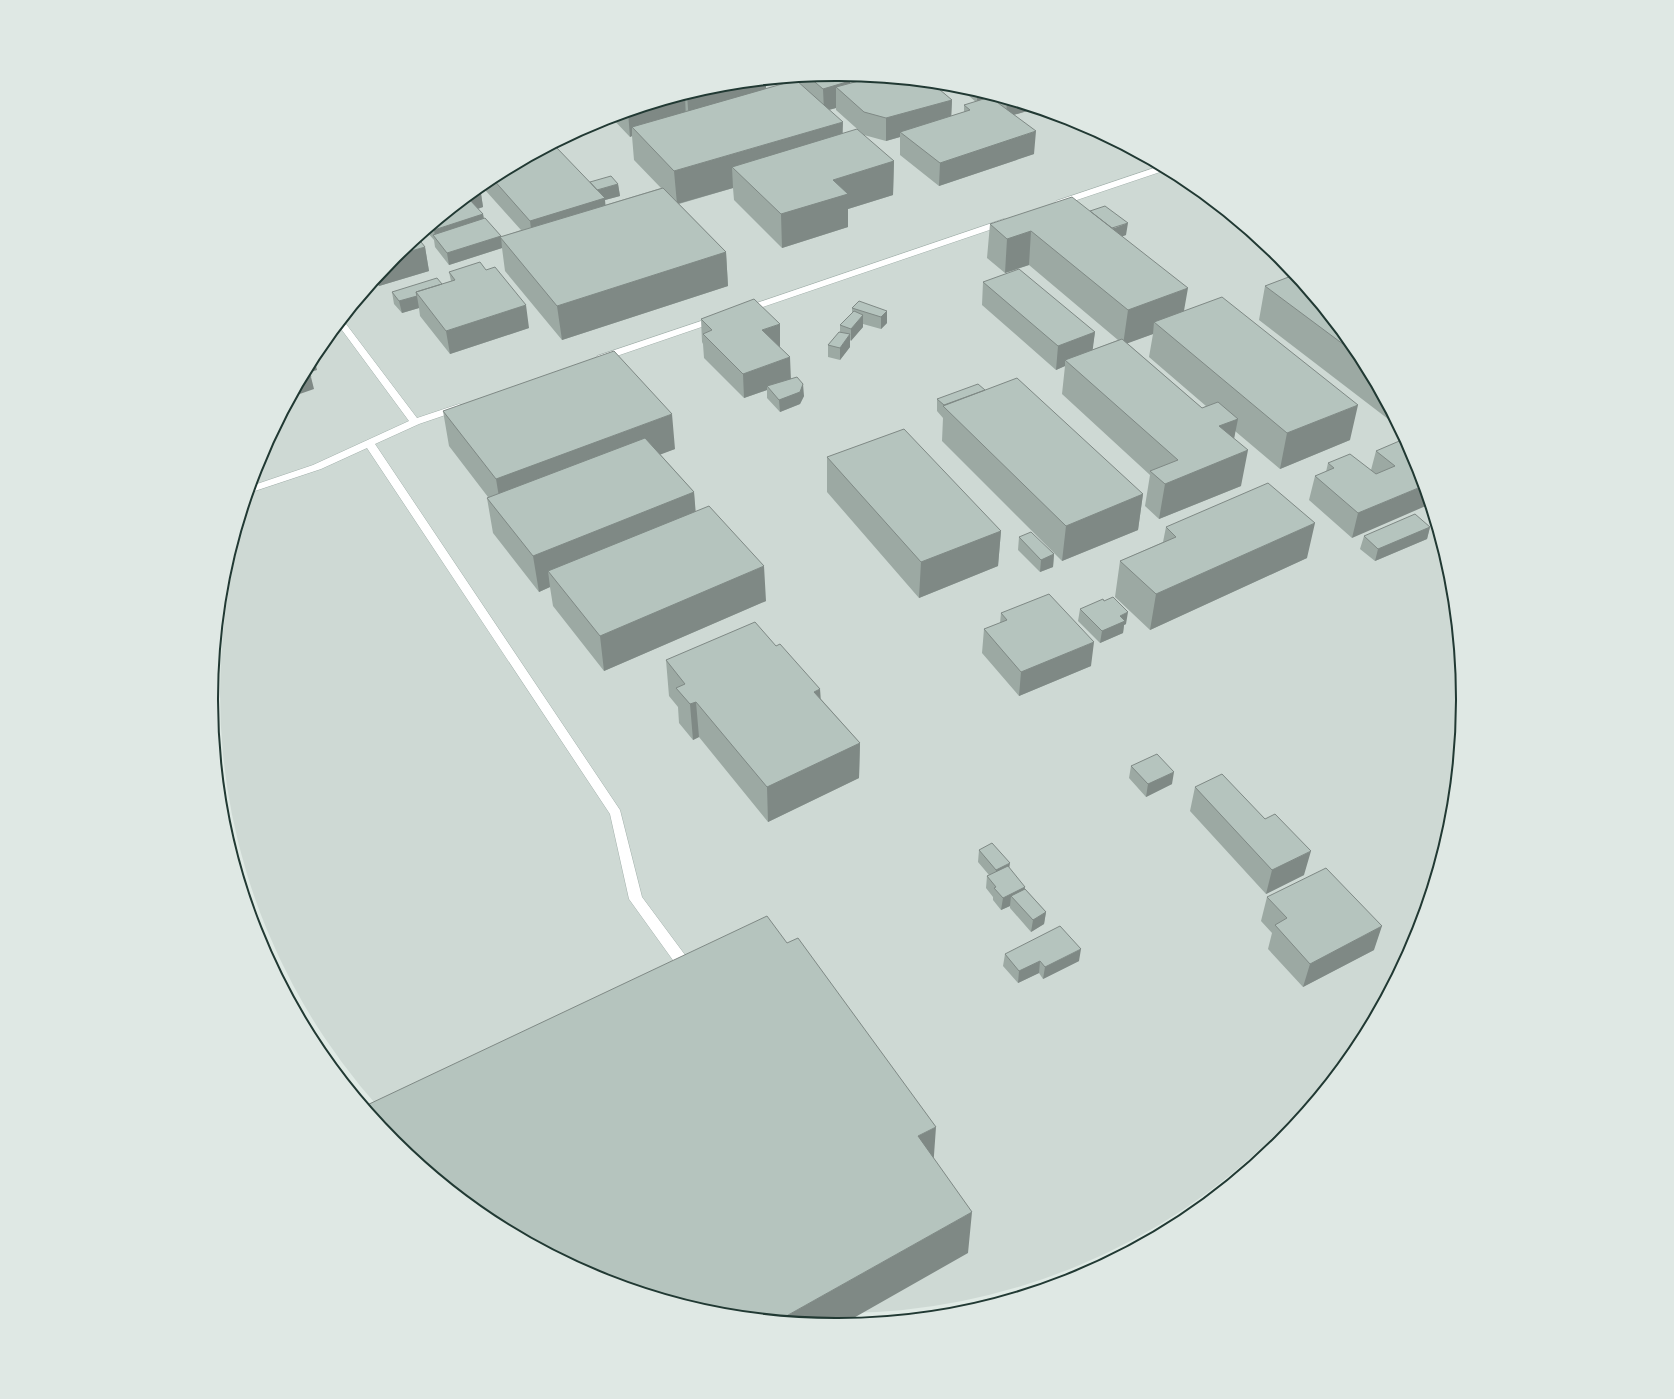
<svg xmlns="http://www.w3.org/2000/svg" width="1674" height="1399" font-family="'Asap Condensed',sans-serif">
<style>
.built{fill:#ced9d4}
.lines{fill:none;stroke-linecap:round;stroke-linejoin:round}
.lane-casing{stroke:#a3b1ac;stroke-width:1}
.lane{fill:#fff;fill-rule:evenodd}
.wall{fill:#9ca9a3;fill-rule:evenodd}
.shaded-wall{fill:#7f8985}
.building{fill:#b5c4be;stroke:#7f8985}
.rim{fill:none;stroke:#213933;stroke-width:2}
</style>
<rect width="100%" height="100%" fill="#e0eae5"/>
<path class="built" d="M220 693a620 620 0 1 1 1240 0a620 620 0 1 1-1240 0Z"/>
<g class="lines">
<defs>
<path id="lane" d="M1160,166l6,4 -104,35h-6l-2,-2 2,-2z
M1004,219l3,1 2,2 -2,2 -259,88h-6l-2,-2 2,-2z
M716,316l3,1 2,2 -2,2 -114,39h-8l-1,-2 1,-2z
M343,320l74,98 42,-14 5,3 -1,2 -44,15 -44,20 245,366 22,87 43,58 2,4 -2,4 -5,2 -5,-2 -46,-64 -19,-85 -243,-366 -46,21 -72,24 2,-7 62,-21 96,-44 -70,-95z"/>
</defs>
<use href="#lane" class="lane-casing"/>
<use href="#lane" class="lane"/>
</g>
<path class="wall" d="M837,74l14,1 -4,2v2l3,2v2l6,-1v-6l77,8 19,16 -1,16 13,-4v-7l12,-3 -14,-12v-3l72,22 -20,6 20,39 -95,32 -39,-31v-18l-14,4 -22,-6 -28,-25v-2l-7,2 14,24 51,27 -1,34 -45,14v18l-66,21 -48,-48 -1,-12 -54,16 47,48 2,34 -166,54 -57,-69 -3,-23 -53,17 -14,-18 -1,-7 -8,-9 54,-44 3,20 -5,2 5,5 1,5 17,18 20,-7 -35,-39 -1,-8 5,-4 55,-29 45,32 28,2 2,12 -15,4v5l56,-17 -27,-28 -2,-24 -2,1 -19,-20 104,-31 51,-5v8l18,-5v-5z
M1090,211l36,24 -4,1 62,75 166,129 -70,29 -45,-38 -1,7 7,48 -82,33 -14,-13 5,-31 -88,-81 3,-28 -9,4 -74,-65 1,-23 112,50 -3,18 26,-10 -89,-75 -24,8 -18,-15 3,-34zM1153,334l-4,23 57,49 -4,2 -75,-65z
M425,247l4,24 -50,15 -4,-5 20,-24z
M486,270l43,58 -79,26 -30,-38 -1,-8 -17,5 -8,-9 -2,-12 50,-8 9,-3 -2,-9z
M1265,286l92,66 37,69 -2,1 -133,-102z
M852,308l35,3v12l-6,6 -18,-5v3l-13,14v6l-10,13 -12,-3v-12l12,-13v-7l12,-12z
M701,319l79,28 11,32 13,17 -4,8 -20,8 -13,-14v-8l-23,8 -40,-40 -1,-14 -1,-2z
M985,390l158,104 -5,36 -76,31 -120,-120 1,-23 -6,-7v-12z
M443,411l232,38 -15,5 34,38 1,19 71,90 -162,70 -51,-65 -3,-19 -11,5 -46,-59 -6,-35 1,-1 -39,-51z
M1376,451l39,9 -63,78 -43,-38 6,-24 11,-4 2,-9 43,7z
M827,457l174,74 -3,35 -79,32 -92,-106z
M1166,527l141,31 -157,72 -35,-33 5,-36 43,-19z
M1430,527l-3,12 -52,22 -15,-12 4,-13z
M1019,537l35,17 -1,13 -13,5 -22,-22z
M1080,609l46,15 -2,1 -1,8 -23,10 -22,-22z
M1001,613l90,53 -72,30 -37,-43 2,-24 16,-6z
M776,646l44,43 1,10 39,44 -1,35 -91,44 -69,-85 -6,3 -14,-17 -1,-16 -9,-11 -3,-36z
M1131,766l41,18 -26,13 -17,-19z
M1195,787l109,88 -38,19 -76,-83z
M979,850l30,18 16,21 21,23 -2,12 -13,8 -21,-24v-2l-9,4 -8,-10v-3l-7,-9 1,-12 2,-1 -11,-13z
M1267,897l107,53 -71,37 -35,-38 4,-16 -11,-12z
M1005,954l74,7 -36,18 -4,-6 -21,10 -15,-17z"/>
<path class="shaded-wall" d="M843,75h8l-4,2v5l3,-1v18l-14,-12v21l-12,3 -1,-22z
M797,78v11l-8,2v-12z
M766,81v17l-77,25 -2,-29 28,-8z
M977,92l8,2v6l-8,2z
M685,95l1,26 -54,6v9l-2,1 -2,-25z
M952,100l-1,22 -51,10v5l-14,4v-23z
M1007,101l27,8 -28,8z
M843,122l-1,33 -110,12 1,21 -56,16 -3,-33z
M1036,131l-2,23 -95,32 1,-23z
M894,161l-1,34 -45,14v18l-66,21 -1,-34 52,-34z
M618,184l2,12 -15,4 2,21 -74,23 -3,-23 65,-30z
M480,187l3,20 -45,14z
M483,214l2,12 -50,11 -1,-7z
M1128,223l-2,12 -25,9 -3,-10z
M1031,231l-2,34 -24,8 2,-34z
M501,236l1,12 -53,17 -2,-12z
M425,247l4,24 -50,15 -2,-8 18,-21 2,-2z
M726,252l2,34 -166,54 -5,-34z
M1188,288l-6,34h-28l-1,12 -30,11 5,-35z
M417,296l2,12 -17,5 -3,-12z
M526,305l3,23 -79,26 -4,-23z
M887,311v12l-6,6v-12z
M863,315v12l-12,14v-12z
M780,324v24l-18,-18z
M1095,332l-3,23 -27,5v6l-9,4 2,-24z
M850,334v13l-10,13v-12z
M314,357l3,13 -12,4z
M790,357l1,24 -24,5v4l-23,8 -1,-24z
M311,377l3,12 -20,7 8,-16z
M803,384l1,12 -4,8 -20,8 -1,-12z
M1358,405l-8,35 -70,29 7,-36z
M672,414l3,35 -173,66 -6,-36z
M1238,419l-7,35 -12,-28z
M1248,450l-7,36 -82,33 6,-35z
M1423,486l5,19 -76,33 6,-25z
M694,492l3,35 -149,44 2,16 -11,5 -6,-36z
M1143,494l-5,36 -76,31 4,-35z
M1315,523l-8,35 -157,72 6,-36z
M1430,527l-3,12 -52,22 3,-12z
M1001,531l-3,35 -79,32 2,-36z
M1054,554l-1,13 -13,5 1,-12z
M764,566l2,35 -162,70 -4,-35z
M1128,612l-2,12 -2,1 -1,8 -23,10 2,-12 18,-15z
M1094,642l-3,24 -72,30 2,-24z
M820,689l1,35 -7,-32z
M696,702l3,35 -6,3 -3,-36z
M860,743l-1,35 -91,44 -1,-35z
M1174,772l-2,12 -26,13 2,-13z
M1311,851l-7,24 -38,19 6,-24z
M1010,863l-2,13 -13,6 1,-12z
M1025,887l-1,12 -13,-3 -1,10 -9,4 2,-12z
M1046,912l-2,12 -13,8 2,-12z
M1382,926l-8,24 -71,37 7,-23z
M1081,949l-2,12 -36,18 2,-12z
M1040,961l-1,12 -21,10 1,-12z
M936,1127l-3,42 -15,-33z
M972,1212l-4,41 -125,71 -6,1 -56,-6z"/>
<path class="building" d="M837,74l10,1 -3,1 6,5 -27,8 -14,-12z
M869,77l64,7 19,16 -66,18 -22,-6 -28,-25 34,-9z
M796,80l47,42 -169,49 -42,-44z
M990,97l46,34 -96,32 -40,-31 70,-22 -6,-5z
M857,129l37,32 -61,19 15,14 -67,20 -49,-47z
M556,147l49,51 -75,23 -38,-43 53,-28z
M611,176l7,8 -21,6 -7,-8z
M663,188l63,64 -169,54 -57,-69z
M1072,197l116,91 -60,22 -97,-79 -24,8 -17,-15z
M469,199l14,15 -49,16 -3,-3 32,-26z
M1105,206l23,17 -16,5 -22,-17z
M485,218l16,18 -54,17 -14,-18z
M418,238l7,9 -28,8z
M480,262l6,8 9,-3 31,38 -80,26 -30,-39 39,-12 -6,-8z
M1019,269l76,63 -37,14 -75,-64z
M1294,275l63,77 2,4 -94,-70z
M437,278l5,6 -26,8 1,4 -18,5 -7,-9z
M1222,297l136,108 -71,28 -133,-111z
M754,299l26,25 -18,6 28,27 -47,17 -40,-40 9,-4 -11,-11z
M859,301l28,10 -6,6 -29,-9z
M854,311l9,4 -12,14 -11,-4z
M839,332l11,2 -10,14 -12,-3z
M1122,339l80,69 16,-6 20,17 -19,7 29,24 -83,34 -15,-13 28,-11 -113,-100z
M614,351l58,63 -176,65 -53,-68z
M307,370l4,7 -9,3z
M797,377l6,7 -3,8 -21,8 -12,-14z
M1017,378l126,116 -77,32 -123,-120z
M978,384l7,6 -41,15 -7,-6z
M904,429l97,102 -80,31 -94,-105z
M645,438l49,54 -161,64 -46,-58z
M1404,439l11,21 8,26 -65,27 -43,-37 19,-8 -6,-5 22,-9 26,20 19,-8 -19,-15z
M1268,483l47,40 -159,71 -36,-33 56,-24 -10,-10z
M709,506l55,60 -164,70 -52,-65z
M1415,514l15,13 -52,22 -14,-13z
M1031,532l23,22 -13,6 -22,-23z
M1049,594l45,48 -73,30 -37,-43 23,-9 -6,-7z
M1113,597l15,15 -8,4 5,5 -23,10 -22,-22 23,-10 1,2z
M755,622l21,24 4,-2 40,45 -6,3 46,51 -93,44 -71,-85 -6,2 -14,-16 9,-4 -19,-24z
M1157,754l17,18 -26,12 -17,-18z
M1222,774l43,45 10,-5 36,37 -39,19 -77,-83z
M992,843l18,20 -14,7 -17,-20z
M1008,866l17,21 -22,11 -9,-10 2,-1 -9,-11z
M1326,868l56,58 -72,38 -35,-39 12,-7 -20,-21z
M1025,889l21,23 -13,8 -22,-24z
M767,916l20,27 11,-5 138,189 -18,9 54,76 -191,107 -66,-6 -118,-36 -108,-58 -94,-77 -30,-36z
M1060,926l21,23 -36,18 -5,-6 -21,10 -14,-17z"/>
<path d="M0 0H1674V1399H0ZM836 81H838A618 618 0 0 1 1456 699V700A618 618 0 0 1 838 1318H836A618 618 0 0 1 218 700V699A618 618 0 0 1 836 81Z" fill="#dfe8e4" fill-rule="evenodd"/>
<path class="rim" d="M836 81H838A618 618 0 0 1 1456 699V700A618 618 0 0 1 838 1318H836A618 618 0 0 1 218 700V699A618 618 0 0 1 836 81Z"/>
</svg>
